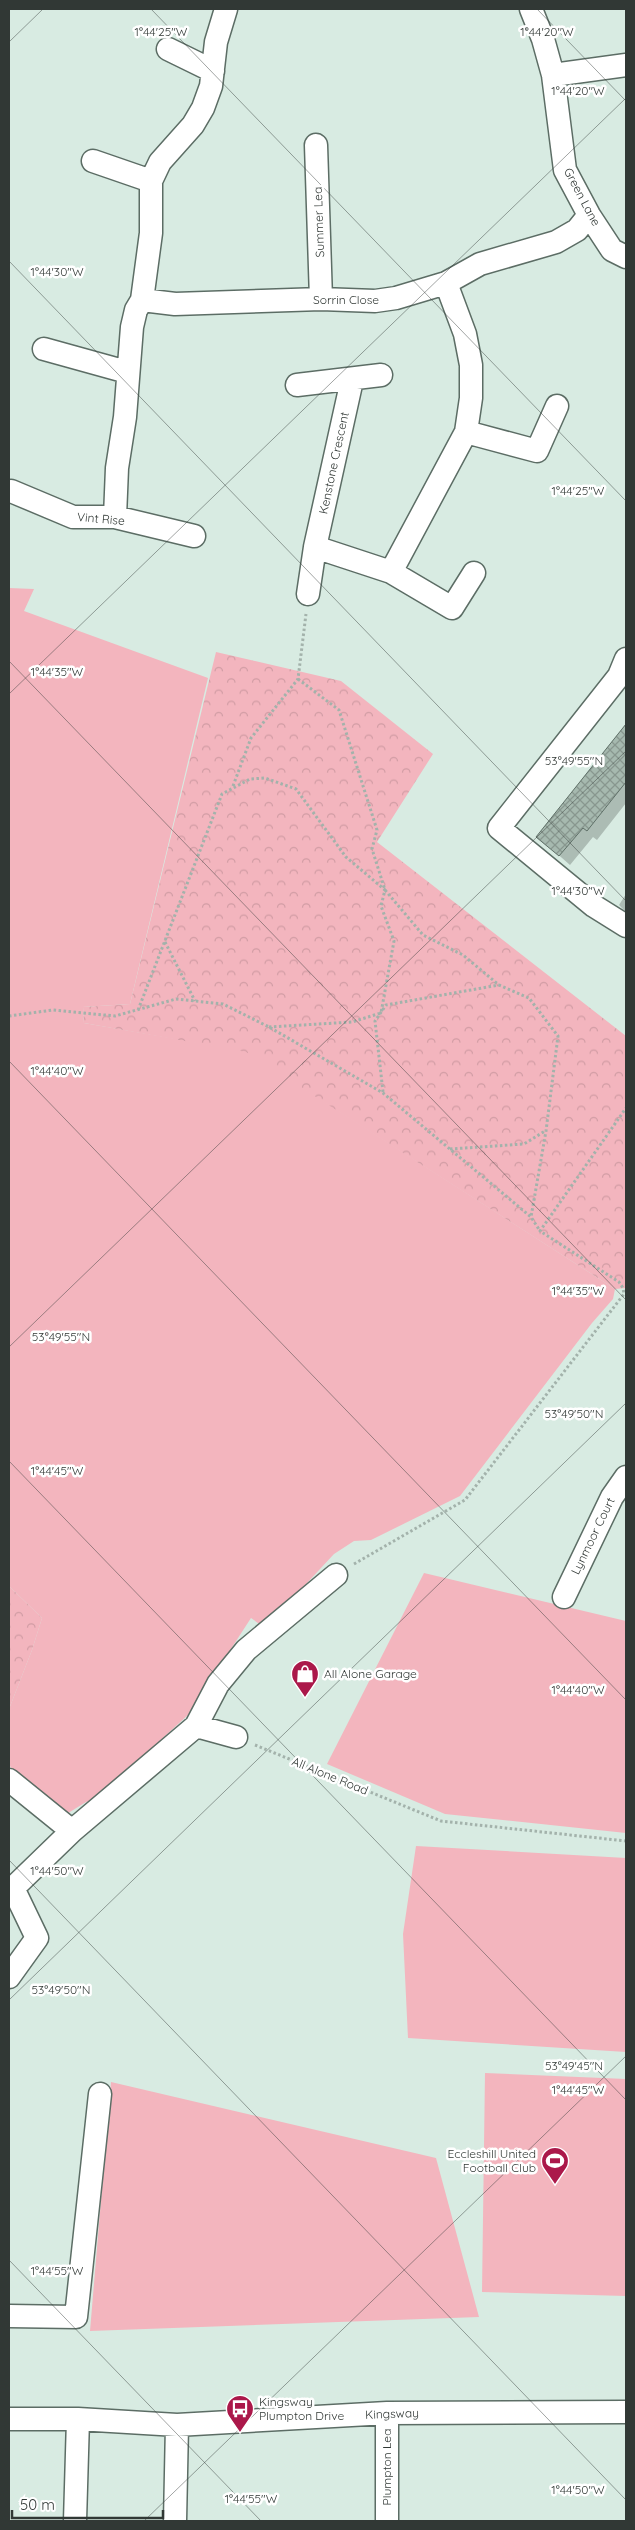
<svg xmlns="http://www.w3.org/2000/svg" width="635" height="2530" font-family="Quicksand,sans-serif">
<style>
.grass{fill:#f3b5be}
.forest{fill:url(#forest-crowns)}
.shadow{fill:#0003}
.building{fill:url(#building-cross-hatch);stroke:#5f7068}
.lines{fill:none;stroke-linecap:round;stroke-linejoin:round}
.minor-casing{stroke:#5c6d65;stroke-width:25}
.path{stroke:#a3b2ab;stroke-width:3;stroke-dasharray:2.5 2.5;stroke-linecap:butt}
.minor{stroke:#fff;stroke-width:22}
.ticks{fill:none;stroke:#313835;stroke-width:1;stroke-opacity:0.45}
.labels{text-anchor:middle;stroke-width:5;stroke-linejoin:round;paint-order:stroke}
.street-label{font-size:12px;fill:#313835;stroke:#fff}
.poi-label{font-size:12px;fill:#313835;stroke:#fff;text-anchor:start}
.ticks-label{font-size:12px;text-anchor:middle;fill:#313835;stroke:#fff;stroke-width:5;stroke-linejoin:round;paint-order:stroke}
</style>
<defs>
<pattern id="forest-crowns" width="20" height="18" patternUnits="userSpaceOnUse" patternTransform="scale(1.25)"><rect width="20" height="18" fill="#f3b5be"/><path d="M2 6a3 3 0 1 1 6 0M12 15a3 3 0 1 1 6 0" fill="none" stroke="#d19ca4"/></pattern>
<pattern id="building-cross-hatch" width="8" height="8" patternUnits="userSpaceOnUse" patternTransform="scale(1.25)"><rect width="8" height="8" fill="#a6b9af"/><path d="M0 0l8 8M0 8l8-8" fill="none" stroke="#88978f"/></pattern>
</defs>
<rect width="100%" height="100%" fill="#d8ebe2"/>
<path class="grass" d="M9,588l25,1 -10,22 184,67 -78,326 -47,3 1,16 162,28 369,238 -2,10 -21,24 -132,173 -89,44 -17,1 -20,13 -69,74 -14,-10 -63,97 -92,84 -10,3 -21,13 -47,-34 -9,-17v-55l23,-59 10,-32 -33,-32z
M424,1573l202,48v212l-181,-19 -118,-50z
M416,1846l210,12v194l-218,-14 -5,-104z
M485,2073l141,6v217l-144,-4z
M111,2082l325,76 43,159 -389,14z"/>
<path class="forest" d="M216,652l125,29 92,73 -56,88 249,194v252l-11,1 -369,-237 -162,-29 -1,-16 47,-3z
M9,1586l33,32 -10,32 -23,59z"/>
<path class="shadow" d="M626,724v79l-29,37 -4,-3 -23,28 -33,-29z
M626,894v18l-7,-7z"/>
<path class="building" d="M626,724v58l-39,49 -4,-3 -24,28 -23,-19z"/>
<g class="lines">
<defs>
<path id="minor" d="M531,9l12,30 10,36 12,95 24,45 23,35 14,7
M168,49l45,22
M553,75l73,-10
M316,145l5,154
M93,161l58,20
M142,300l33,4 146,-5 54,2 21,-3 50,-15 34,-19 76,-22 21,-12 12,-15
M44,349l83,23
M297,385l84,-10
M466,432l71,19 20,-45
M11,491l62,26h42l79,19
M115,517l2,-49 8,-51 7,-90 4,-17 6,-10 9,-67v-52l9,-19 33,-37 10,-17 8,-22 5,-44 10,-33
M315,547l76,25 61,36 22,-35
M391,572l75,-140 5,-34v-33l-6,-31 -19,-51
M308,594l7,-47 37,-167
M626,659l-7,17 -120,152 95,78 32,20
M564,1597l48,-100 14,-20
M196,1726l22,-42 28,-34 90,-75
M9,1780l63,51
M9,1892l63,-61 124,-105 40,11
M9,1977l28,-39 -24,-50
M9,2316l67,1 24,-223
M9,2419h69l99,6 210,-12 239,-1
M75,2521l3,-102
M175,2521l2,-96
M387,2521v-108"/>
</defs>
<use href="#minor" class="minor-casing"/>
<path class="path" d="M298,679l41,31 38,120 -5,19 13,41 38,45 40,20 36,30 30,13 29,38 -12,95 -15,86
M233,786l18,-48 47,-59 8,-65
M165,942l30,59
M138,1010l84,-216 28,-15 15,-1 31,11 50,68 39,33 -4,16 13,35 -13,72 -29,9 -83,5
M9,1016l44,-6 62,6 61,-17 47,5 46,23 114,66 148,124 9,14
M383,1092l-8,-71 11,-16 113,-20
M450,1149l74,-5 21,-13
M354,1564l111,-64 159,-206 -1,-6 -4,-6 -79,-51 86,-123
M255,1745l186,76 185,20"/>
<use href="#minor" class="minor"/>
</g>
<path class="ticks" d="M151,9l475,492M537,9l89,92M9,42l34,-33M9,261l617,640M9,661l617,639M9,694l617,-596M9,1061l617,639M9,1347l617,-596M9,1461l617,639M9,1860l617,640M9,2000l617,-597M9,2260l252,261M144,2521l482,-465"/>
<defs>
<symbol id="shop-pin" viewBox="-11 -11 22 30"><path d="M0 17L-7.5 6A9.5 9.5 0 1 1 7.5 6Z" fill="#ab184a" stroke="#fff"/><path d="M-5-2.5h2.3a2.7 3.5 0 0 1 5.4 0H5L5.5 6h-11ZM-1.5-2.5h3a1.5 2.3 0 0 0-3 0Z" fill="#fff"/></symbol>
<symbol id="stadium-pin" viewBox="-11 -11 22 30"><path d="M0 17L-7.5 6A9.5 9.5 0 1 1 7.5 6Z" fill="#ab184a" stroke="#fff"/><path d="M0-5a6.5 5 0 1 0 0 10a6.5 5 0 1 0 0-10ZM-3.5-1.8h7v3.6h-7Z" fill="#fff"/></symbol>
<symbol id="bus-pin" viewBox="-11 -11 22 30"><path d="M0 17L-7.5 6A9.5 9.5 0 1 1 7.5 6Z" fill="#ab184a" stroke="#fff"/><path d="M-5-6H5V4H4V6H2V4H-2V6H-4V4H-5ZM-3.5-4V0h7V-4ZM-3.5 1.2v1.5H-2V1.2ZM2 1.2v1.5H3.5V1.2Z" fill="#fff"/></symbol>
</defs>
<g fill-rule="evenodd">
<use href="#shop-pin" x="289" y="1658" width="32" height="43"/>
<use href="#stadium-pin" x="539" y="2145" width="32" height="43"/>
<use href="#bus-pin" x="224" y="2393" width="32" height="43"/>
</g>
<g class="labels">
<g class="street-label">
<text transform="translate(582 197) rotate(62)" y="4">Green Lane</text>
<text transform="translate(319 222) rotate(-92)" y="4">Summer Lea</text>
<text x="346" y="304">Sorrin Close</text>
<text transform="translate(334 463) rotate(-78)" y="4">Kenstone Crescent</text>
<text transform="translate(101 519) rotate(5)" y="4">Vint Rise</text>
<text transform="translate(593 1536) rotate(-64)" y="4">Lynmoor Court</text>
<text transform="translate(330 1776) rotate(22)" y="4">All Alone Road</text>
<text transform="translate(392 2414) rotate(-2)" y="4">Kingsway</text>
<text transform="translate(387 2467) rotate(-90)" y="4">Plumpton Lea</text>
</g>
<g class="poi-label">
<text x="324" y="1678">All Alone Garage</text>
<text x="536" y="2158" text-anchor="end">Eccleshill United<tspan x="536" dy="14">Football Club</tspan></text>
<text x="259" y="2406">Kingsway<tspan x="259" dy="14">Plumpton Drive</tspan></text>
</g>
</g>
<g class="ticks-label">
<text x="547" y="36">1°44'20"W</text>
<text x="161" y="36">1°44'25"W</text>
<text x="578" y="95">1°44'20"W</text>
<text x="57" y="276">1°44'30"W</text>
<text x="578" y="495">1°44'25"W</text>
<text x="57" y="676">1°44'35"W</text>
<text x="574" y="765">53°49'55"N</text>
<text x="578" y="895">1°44'30"W</text>
<text x="57" y="1075">1°44'40"W</text>
<text x="578" y="1295">1°44'35"W</text>
<text x="61" y="1341">53°49'55"N</text>
<text x="574" y="1418">53°49'50"N</text>
<text x="57" y="1475">1°44'45"W</text>
<text x="578" y="1694">1°44'40"W</text>
<text x="57" y="1875">1°44'50"W</text>
<text x="61" y="1994">53°49'50"N</text>
<text x="574" y="2070">53°49'45"N</text>
<text x="578" y="2094">1°44'45"W</text>
<text x="57" y="2275">1°44'55"W</text>
<text x="578" y="2494">1°44'50"W</text>
<text x="251" y="2503">1°44'55"W</text>
</g>
<rect width="635" height="2530" fill="none" stroke="#313835" stroke-width="20"/>
<path d="M12 2510v8h151v-8" fill="none" stroke="#313835" stroke-width="2.5"/>
<text x="20" y="2510" font-size="15" fill="#313835" stroke="#ffffff" stroke-width="4" paint-order="stroke">50 m</text>
</svg>
